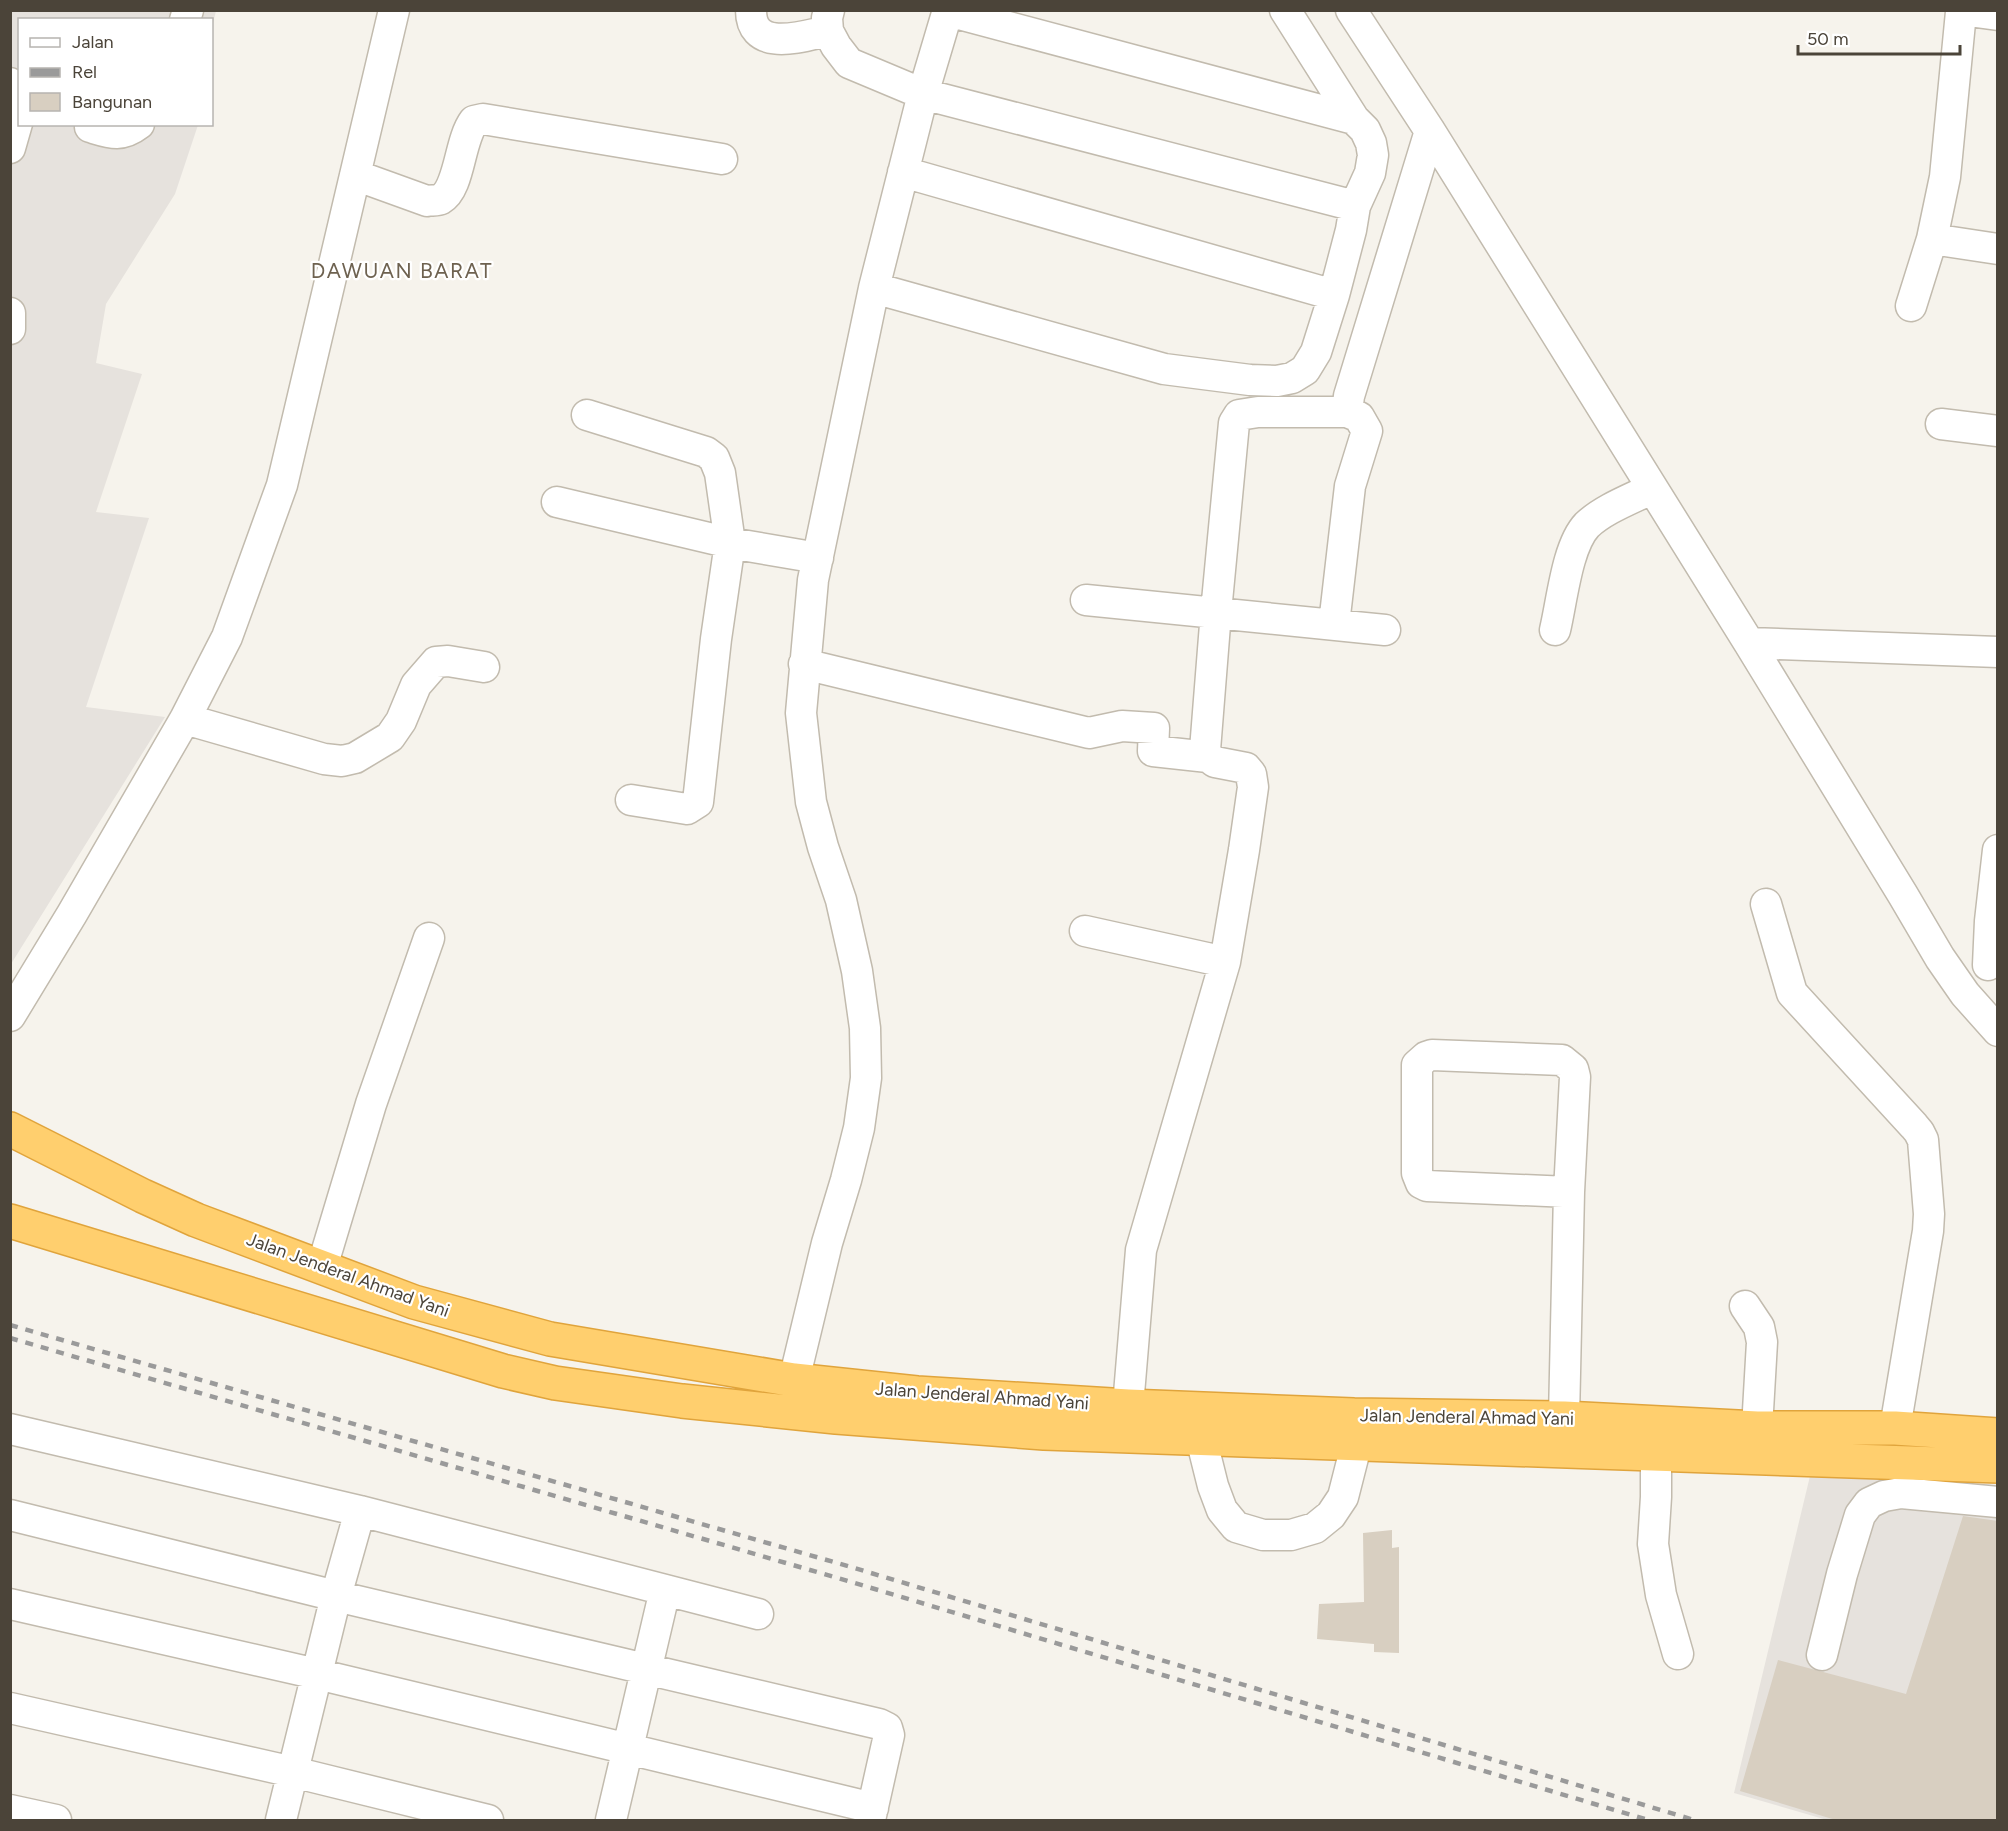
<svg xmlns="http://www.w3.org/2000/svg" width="2008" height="1831" font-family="Figtree,sans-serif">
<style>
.industrial{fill:#e6e2dd}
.building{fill:#d8cfc1}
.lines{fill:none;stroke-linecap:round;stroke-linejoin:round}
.minor-casing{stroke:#c2bbae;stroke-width:33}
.highway-casing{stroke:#e0a43c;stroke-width:36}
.minor{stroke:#fff;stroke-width:30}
.highway{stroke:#ffcf6e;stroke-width:33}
.rail{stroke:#9a9a9a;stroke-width:4.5;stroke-dasharray:8 8;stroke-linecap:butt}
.labels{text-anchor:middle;stroke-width:4.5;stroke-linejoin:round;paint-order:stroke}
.street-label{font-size:18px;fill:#4b4439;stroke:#fff}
.quarter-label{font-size:21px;letter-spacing:1.5px;fill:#6e6250;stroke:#fff}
</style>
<rect width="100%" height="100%" fill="#f6f3ec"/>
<path class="industrial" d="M11,11h205l-4,16v-7h-192v104l178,1 -23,69 -69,110 -10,59 46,11 -46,138 53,6 -63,189 79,10 -154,247z
M1810,1476l187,9v335h-170l-93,-27z"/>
<path class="building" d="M1963,1516l35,5v300h-159l-99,-30 38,-131 128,34z
M1392,1530v18l7,-1v106l-25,-1v-8l-57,-5 2,-35 45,-2 -1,-69z"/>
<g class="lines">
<defs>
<path id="minor" d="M751,10c0,44 52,26 77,21
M829,10l-2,8 1,13 8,15 13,17 74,31 432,112
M1351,10l79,121 319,512 154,252 37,63 25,36 33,37
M1961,10l37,5
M948,11l406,108
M185,20l3,-10
M10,83l10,7
M90,127c20,6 31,11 49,-3
M10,148l10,-35
M903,172l431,123
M355,175l72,26c4,-1 10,0 14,-2 19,-11 18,-58 33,-78l9,-2 239,40
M1932,239l66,10
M874,288l290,81 86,11 27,1 15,-3 13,-8 11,-18 18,-57 17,-65 4,-24 15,-33 3,-18 -2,-12 -6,-13 -11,-11 -69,-109
M1911,306l21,-67 13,-62 16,-165
M10,313v16
M587,415l119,37 8,6 6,15 10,70 -14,96 -18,163 -11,7 -56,-9
M1941,424l57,7
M557,502l173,41 88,15
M1086,600l299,30
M1334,624l16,-138 17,-55 -8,-14 -12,-5 2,-16 81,-265
M1555,630c7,-29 12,-84 32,-105 17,-16 44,-26 64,-36
M1749,643l249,9
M804,664l285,69 33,-7 32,2 -1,23 55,6 7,5 31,6 5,6 2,13 -9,63 -19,112 -84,288 -13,156
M185,719l139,40 18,2 13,-3 35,-21 11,-16 15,-36 20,-23 12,-1 36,6
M1208,757l-3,-7 11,-138 18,-189 5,-8 19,-3h89
M1766,904l26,89 122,133 5,6 4,8 6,74 -1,17 -33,197
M1085,931l140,31
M1988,965l2,-44 8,-71
M10,1016l62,-102 113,-195 42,-82 55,-152 112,-475
M322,1267l49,-163 58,-166
M1745,1306l14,21 3,15 -5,86
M794,1380l33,-137 19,-63 13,-52 7,-50 -1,-50 -8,-57 -16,-71 -18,-53 -12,-45 -10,-89 12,-133 61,-292 49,-194 25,-84
M10,1429l350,82 398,103
M1201,1438l12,48 9,24 14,17 27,8h28l24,-7 16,-13 12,-18 14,-55
M1561,1441l3,-23 5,-226 6,-115 -2,-8 -11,-9 -130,-5 -6,2 -9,8v108l4,10 6,3 142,6
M1656,1453v44l-3,47 8,51 17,59
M10,1515l326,81 543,128 8,4 2,7 -19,85
M10,1604l307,70 556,134
M1822,1655l20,-81 18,-59 9,-12 15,-7 17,-3 97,9
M10,1708l283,64 195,48
M10,1810l46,10
M281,1820l55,-224 24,-85
M611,1820l54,-230"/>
<path id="highway" d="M10,1129l133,67 53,24 218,82 136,37 244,41 123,13 211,13 226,9 210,3 193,10h138l103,7
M10,1221l493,150 52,12 127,18 154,16 208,16 954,33"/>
</defs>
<use href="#minor" class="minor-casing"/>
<use href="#highway" class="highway-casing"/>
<use href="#minor" class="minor"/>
<use href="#highway" class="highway"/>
<path class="rail" d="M10,1325l841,242 843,253
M10,1338l838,243 800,239"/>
</g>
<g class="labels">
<g class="street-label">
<text transform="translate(348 1275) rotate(20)" y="6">Jalan Jenderal Ahmad Yani</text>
<text transform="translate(982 1396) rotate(4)" y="6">Jalan Jenderal Ahmad Yani</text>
<text transform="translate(1467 1417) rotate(1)" y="6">Jalan Jenderal Ahmad Yani</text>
</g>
<g class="quarter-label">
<text x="402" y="278">DAWUAN BARAT</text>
</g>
</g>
<rect width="2008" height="1831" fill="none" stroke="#4b4439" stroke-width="24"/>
<rect x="18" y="18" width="195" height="108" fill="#ffffff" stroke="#b7b4b0" stroke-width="1.5"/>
<rect x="30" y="38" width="30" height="9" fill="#ffffff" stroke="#b7b4b0" stroke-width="1.5"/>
<text x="72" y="48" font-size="18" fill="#4b4439">Jalan</text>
<rect x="30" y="68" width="30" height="9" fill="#9a9a9a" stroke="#b7b4b0" stroke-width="1.5"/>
<text x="72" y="78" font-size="18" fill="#4b4439">Rel</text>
<rect x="30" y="93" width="30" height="18" fill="#d8cfc1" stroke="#b7b4b0" stroke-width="1.5"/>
<text x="72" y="108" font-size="18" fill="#4b4439">Bangunan</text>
<path d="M1798 45v9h162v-9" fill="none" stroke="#4b4439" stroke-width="3"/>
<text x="1807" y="45" font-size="18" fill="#4b4439" stroke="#ffffff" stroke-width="4.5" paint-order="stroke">50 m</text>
</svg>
